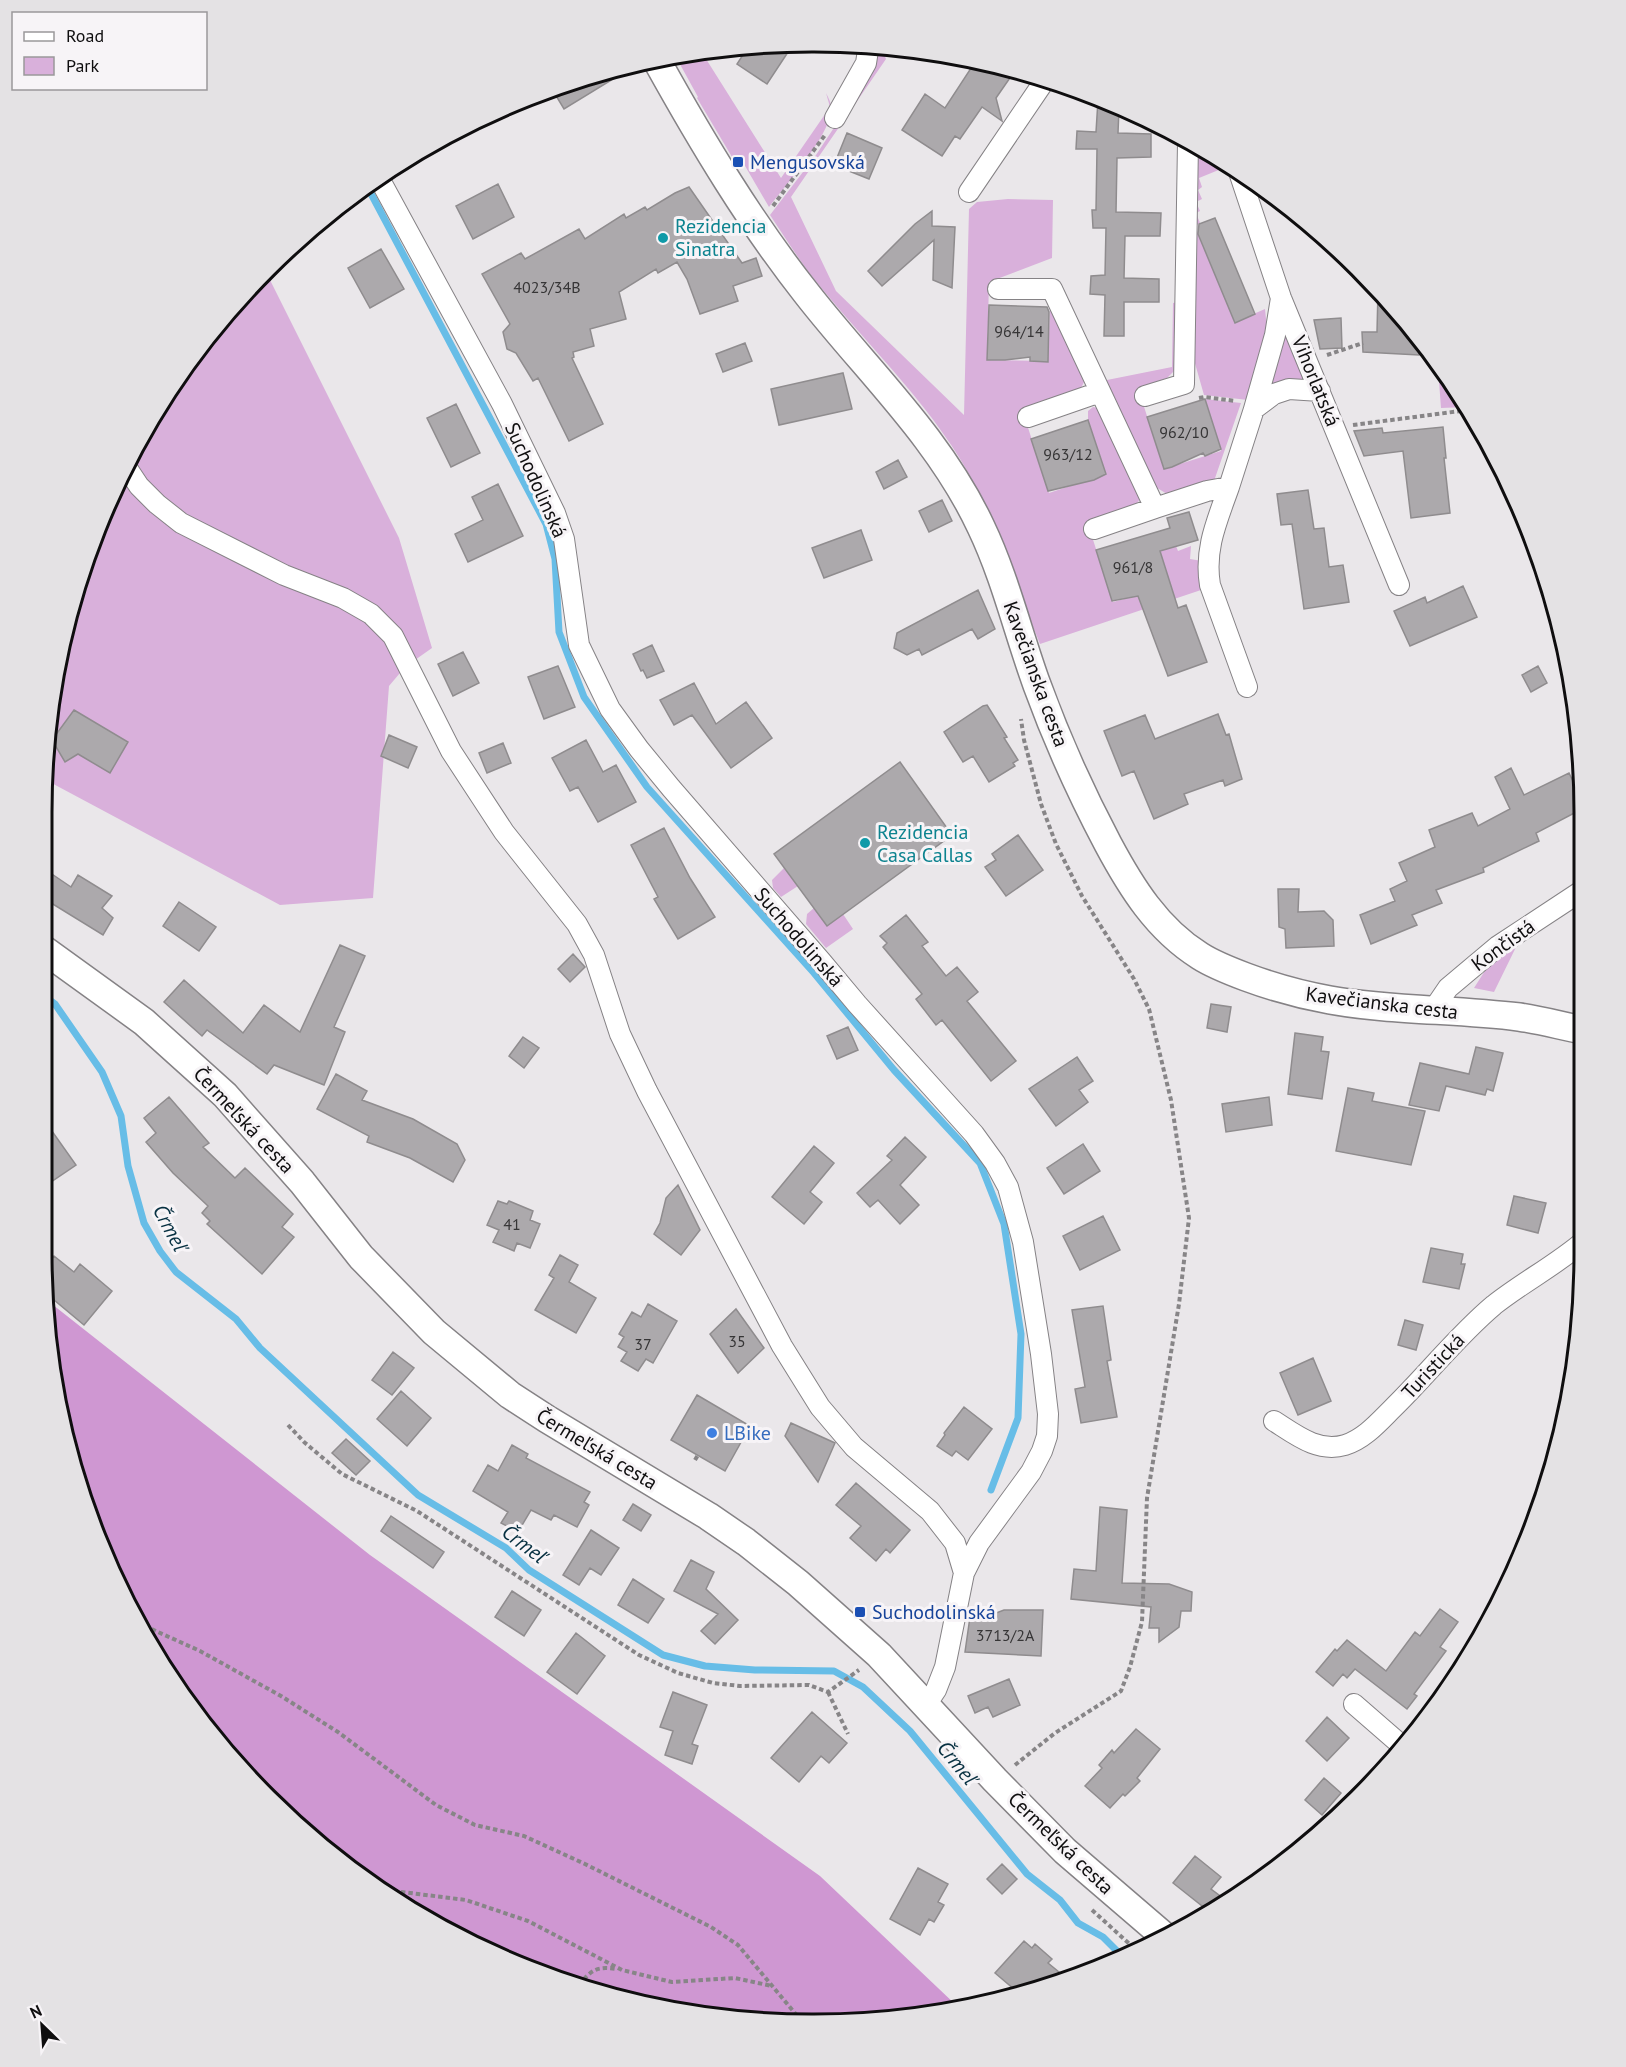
<svg xmlns="http://www.w3.org/2000/svg" width="1626" height="2067" font-family="'PT Sans',sans-serif">
<style>
.green{fill:#d9b0db}
.forest{fill:#cf97d2}
.lines{fill:none;stroke-linecap:round;stroke-linejoin:round}
.stream{stroke:#67bde7;stroke-width:7}
.building{fill:#aca9ac;stroke:#8f8c8e;stroke-width:1.5}
.street-casing{stroke:#858285;stroke-width:22}
.secondary-casing{stroke:#858285;stroke-width:30}
.path{stroke:#878587;stroke-width:4;stroke-dasharray:4.5 3;stroke-linecap:butt}
.street{stroke:#fff;stroke-width:20}
.secondary{stroke:#fff;stroke-width:27}
.transit-dot{fill:#1a4fb4;stroke:#f7f4f7;stroke-width:2}
.culture-dot{fill:#0f9aa8;stroke:#f7f4f7;stroke-width:2}
.shop-dot{fill:#3f7fe0;stroke:#f7f4f7;stroke-width:2}
.labels{text-anchor:middle;stroke-width:6;stroke-linejoin:round;paint-order:stroke}
.number-label{font-size:16px;fill:#363536}
.transit-label{font-size:20px;fill:#164399;stroke:#f7f4f7;text-anchor:start}
.culture-label{font-size:20px;fill:#0d838f;stroke:#f7f4f7;text-anchor:start}
.street-label{font-size:20px;fill:#0f0e0f;stroke:#f7f4f7}
.shop-label{font-size:20px;fill:#366cbe;stroke:#f7f4f7;text-anchor:start}
.water-label{font-size:21px;font-style:italic;fill:#073041;stroke:#f7f4f7}
.rim{fill:none;stroke:#0f0e0f;stroke-width:3}
</style>
<rect width="100%" height="100%" fill="#eae7ea"/>
<path class="green" d="M874,45l6,1 6,13 -95,138 45,94 128,124 5,-206 8,-7 31,-3 45,1 -1,58 -63,24 -2,78 61,1 2,-54 -3,-7 38,80 -5,10 -58,19 27,84 57,-19 -18,-54v-9l5,-4 5,1 42,91 -6,8 -47,14 26,81 58,-16 -11,-35 16,-5 2,5 13,-5 -1,13 12,2 2,28 -164,55 -50,-125c-2,-13 -9,-23 -15,-34 -37,-72 -101,-133 -152,-195 -20,-23 -36,-50 -53,-75l46,-60 48,-73z
M701,51l80,127 49,-71 -4,-14c3,6 6,11 5,18 -2,25 -45,74 -62,96l-28,-48 -6,3 -38,-64 1,-1 -22,-40z
M1195,147l31,20 -27,11 3,9 -4,3 4,9 -6,3 4,9 -4,2 4,10 -5,3 40,96 30,-13 2,20 -19,71 -44,-5 -12,-42z
M266,272l133,266 33,110 -27,19 -16,19 -16,212 -93,7 -236,-126v-16l39,-198 62,-138 88,-122z
M1178,302l-2,67 -9,9 -29,10 26,81 57,-18 -16,-52 36,4 -27,78 -47,13 -13,-8 -52,-105 70,-14 1,-64z
M1285,335l20,47 -39,12z
M1438,368l28,39 -25,1z
M784,868l14,18 -17,11 -8,-9 -1,-8z
M814,908l13,18 16,-12 10,15 -27,19 -20,-24 1,-10z
M1518,943l-24,49 -20,-4 14,-22z"/>
<path class="forest" d="M48,1301l322,254 450,321 137,130 -144,19 -200,-26 -186,-77 -159,-123 -123,-160 -77,-186z"/>
<g class="lines">
<path class="stream" d="M368,188l178,336 9,35 4,73 25,65 63,90 167,186 80,97 86,93 24,61 17,110 -3,84 -27,72
M43,995l12,9 47,68 19,44 7,50 16,57 16,28 16,21 60,47 24,29 158,147 88,53 23,22 134,85 42,11 50,4 79,1 29,16 47,44 117,143 33,26 18,23 25,14 17,17"/>
</g>
<path class="building" d="M792,46l-25,38 -30,-20 11,-17z
M975,62l24,4 13,9 -16,23 6,23 -20,-14 -22,32 -5,-3 -13,20 -40,-26 23,-36 20,14z
M622,70l1,3 -59,36 -12,-20 14,-6z
M1098,100l21,8 -1,25 33,1v23l-34,1 -1,54 45,1 -1,23h-35l-1,42 35,1v23h-35v34h-20l1,-41 -15,-1 1,-18 14,-1 1,-47h-13l-1,-18h4l1,-61h-21l1,-18 19,1z
M847,133l35,15 -13,31 -35,-14z
M498,184l16,33 -41,22 -17,-33z
M689,187l53,76 14,-5 6,18 -29,10 5,15 -38,13 -13,-35 -10,-17 -19,11 -2,-4 -37,23 7,27 -36,10 4,17 -21,6 1,5 -2,1 31,66 -34,17 -31,-63 -5,3 -17,-28 -9,-4 -4,-17 7,-8 -28,-50 39,-21 4,6 54,-30 6,10 39,-25 2,4 19,-11 2,3 28,-17z
M932,211v15l23,1 -3,61 -19,-8 1,-40 -52,46 -14,-15 47,-47z
M1215,218l40,96 -20,9 -37,-89 1,-10z
M381,249l23,40 -34,19 -22,-40z
M1378,291l15,14 27,37 -1,13 -56,-3 -1,-20h15z
M989,305l58,2 2,5 -1,50 -18,-1v-4l-25,3h-18z
M1341,318l1,30 -22,1 -6,-29z
M745,343l7,18 -29,11 -7,-18z
M843,373l9,36 -73,16 -8,-36z
M1205,399l16,50 -16,7 -2,-3 -31,14 -8,2 -17,-52z
M456,404l24,49 -29,14 -24,-49z
M1088,420l18,54 -12,6 -46,11 -17,-52z
M1443,427l3,31h-2l6,55 -39,5 -8,-67 -39,5 -10,-25 28,-3 1,5z
M898,460l9,17 -23,12 -8,-17z
M498,484l25,52 -55,26 -13,-28 28,-14 -11,-23z
M1308,490l6,39 10,-1 5,39 14,-2 6,37 -45,7 -12,-85 -11,1 -4,-31z
M942,500l10,21 -23,11 -10,-21z
M1189,512l9,28 -38,11 18,57 8,-3 21,57 -39,14 -30,-80 -26,5 -16,-51 74,-22 -3,-10z
M861,530l11,30 -48,18 -12,-30z
M1463,586l14,31 -67,29 -16,-35 31,-14 2,6z
M978,590l17,39 -17,10 -6,-10 -50,26 -3,-6 -12,6 -13,-7 3,-15z
M652,645l12,26 -17,7 -4,-8 -2,1 -8,-17z
M463,652l16,31 -26,13 -15,-32z
M558,666l17,41 -31,12 -16,-42z
M1538,666l9,17 -16,9 -9,-17z
M694,683l22,41 30,-22 26,36 -41,30 -39,-53 -18,10 -14,-25z
M987,705l20,32 -3,1 14,22 -5,3 2,3 -26,16 -16,-26 -10,6 -19,-30 39,-26z
M74,710l54,32 -18,31 -32,-19 -13,8 -13,-22z
M1218,714l8,21 3,-1 13,45 -17,7 -2,-6 -39,14 4,10 -34,15 -20,-48 -12,5 -18,-45 41,-16 10,24z
M389,735l28,12 -9,21 -27,-12z
M586,740l17,32 13,-7 20,37 -38,20 -20,-35 -8,4 -18,-33z
M503,743l8,20 -24,10 -8,-20z
M900,762l52,73 -125,91 -53,-72z
M1511,768l13,27 45,-22 13,27v9l-46,24 3,8 -56,27 1,4 -48,18 6,13 -30,12 5,10 -46,19 -11,-29 35,-14 -5,-12 17,-8 -8,-18 36,-16 -6,-17 43,-17 6,13 32,-17 -15,-32z
M664,828l26,50 25,39 -37,22 -24,-40 4,-2 -27,-52z
M1018,835l25,35 -37,26 -21,-29 11,-7 -4,-6z
M43,868l28,19 7,-12 34,21 -10,12 11,10 -10,17 -60,-37z
M1278,889h21l-1,23 26,-1 9,9 1,26 -48,2 -1,-19 -6,-2z
M179,902l37,25 -17,24 -36,-25z
M906,915l22,27 -6,4 24,30 11,-9 21,25 -11,9 49,60 -25,20 -49,-61 -6,5 -20,-26 6,-5 -39,-47 4,-4 -7,-7z
M340,945l25,11 -31,71 11,5 -21,53 -50,-20 -7,9 -60,-44 -5,6 -38,-34 20,-22 59,53 21,-28 36,27z
M573,954l12,13 -15,15 -12,-13z
M1211,1004l20,3 -4,25 -20,-4z
M848,1027l10,23 -21,9 -10,-23z
M1295,1033l28,4 -2,14 8,1 -7,47 -34,-5z
M523,1037l16,11 -15,20 -15,-12z
M1476,1047l27,6 -10,38 -6,-2 -2,6 -39,-9 -7,25 -30,-6 11,-42 49,11z
M1077,1057l16,24 -14,9 9,12 -32,24 -27,-37z
M336,1074l31,17 -5,9 51,19 44,25 8,16 -12,22 -43,-24 -43,-16 2,-6 -52,-27z
M1348,1088l26,5 -2,8 53,10 -14,54 -75,-14z
M169,1097l40,46 -6,4 32,31 10,-10 48,46 -11,13 12,10 -32,37 -55,-50 3,-3 -8,-8 6,-7 -35,-33 -27,-31 10,-9 -12,-15z
M1269,1097l3,28 -46,7 -4,-28z
M42,1117l34,48 -34,23z
M905,1137l21,20 -26,28 19,20 -19,19 -22,-24 -8,7 -13,-14 35,-33 -5,-4z
M1083,1144l17,27 -36,23 -17,-26z
M814,1146l20,17 -24,29 12,10 -18,22 -32,-27z
M678,1185l22,45 -19,25 -27,-21 6,-11 6,-25z
M1514,1196l32,7 -8,30 -31,-8z
M498,1201l9,3 2,-3 24,10 -3,9 10,4 -10,24 -13,-5 -3,8 -21,-9 6,-12 -12,-5z
M1103,1216l17,34 -40,20 -17,-34z
M1431,1248l32,6 -2,10h4l-6,25 -36,-7z
M560,1255l18,10 -9,17 27,16 -20,35 -41,-23 19,-32 -5,-3z
M54,1256l20,16 6,-8 32,27 -28,34 -37,-31 -3,-25z
M648,1304l29,17 -24,42 -7,-4 -8,12 -17,-10 6,-9 -9,-5 6,-10 -5,-3 13,-22 9,5z
M1103,1306l8,54 -4,1 10,56 -36,6 -6,-34 10,-2 -13,-77z
M736,1309l28,39 -26,25 -28,-39z
M1405,1320l18,5 -7,25 -18,-5z
M393,1352l21,16 -22,27 -20,-15z
M1313,1358l18,43 -33,14 -18,-42z
M401,1391l30,27 -24,28 -30,-27z
M697,1395l53,31 -25,45 -54,-31z
M964,1407l28,22 -24,31 -12,-9 -4,5 -15,-10 8,-11 -1,-2z
M791,1423l44,20 -17,39 -33,-46z
M346,1439l24,22 -14,14 -24,-22z
M512,1445l16,9 -2,4 64,34 -6,10 5,3 -12,22 -23,-12 -3,5 -20,-10 -13,22 -17,-9 7,-11 -35,-21 15,-26 10,6z
M856,1483l54,47 -20,23 -4,-4 -10,12 -26,-23 11,-12 -25,-21z
M633,1504l18,11 -10,16 -18,-11z
M1100,1507l27,3 -5,73 47,1 23,8 -1,19h-10l-2,16 -20,15v-14h-10l2,-21 -80,-8 3,-30 22,2z
M391,1516l53,36 -11,16 -52,-37z
M591,1530l28,18 -18,27 -11,-7 -11,17 -16,-10z
M691,1560l23,12 -8,17 32,31 -23,24 -14,-13 17,-17 -44,-23z
M633,1579l31,20 -16,24 -30,-18z
M512,1591l29,19 -17,26 -29,-19z
M1440,1609l18,13 -18,25 6,4 -32,43 3,2 -10,13 -52,-40 -8,9 -4,-4 -10,12 -17,-14 19,-23 2,2 10,-11 39,31 29,-39 5,4z
M1004,1610h39l-2,46 -76,-4 5,-35 13,1z
M576,1633l29,23 -28,38 -30,-22z
M1009,1679l11,26 -27,12 -5,-10 -13,6 -7,-17z
M673,1692l34,13 -15,39 6,2 -6,18 -27,-9 8,-24 -13,-4z
M812,1712l35,31 -18,20 -8,-7 -22,26 -28,-24z
M1327,1717l22,21 -22,23 -21,-20z
M1136,1729l24,20 -23,29 3,3 -15,15 -2,-2 -13,14 -25,-22 17,-18 -3,-3 13,-15 2,3z
M1324,1778l17,15 -19,22 -17,-15z
M1195,1856l26,21 -10,12 16,12 -16,12 -38,-30z
M1002,1864l15,15 -15,15 -15,-15z
M918,1868l30,16 -10,18 6,3 -10,17 -5,-3 -9,16 -30,-16z
M1024,1941l8,7 3,-4 17,15 -4,4 11,9 -11,12 -27,11 -26,-22z"/>
<g class="lines">
<defs>
<path id="street" d="M835,118l31,-55 3,-19
M1240,175l41,123 118,287
M380,180l122,224 53,109 9,26 15,106 31,64 29,40 32,39 150,173 36,43 117,130 21,29 13,24 15,55 18,112 7,60 -1,22 -5,15 -11,21 -52,71 -15,30 -19,94 -9,23 -10,15
M969,192l76,-112
M998,289h54l103,219 52,-17 22,-4 25,-78 20,-15 15,-5 31,2
M1145,396l39,-12 4,-241
M1254,409l21,-74 6,-37
M1028,417l72,-25
M127,468l12,18 18,18 24,19 103,52 59,23 28,16 22,22 58,115 53,81 73,92 17,31 26,79 27,57 135,255 38,61 34,40 76,64 25,32 9,30
M1229,487c-12,34 -25,62 -19,98l37,102
M1094,529l61,-21
M1433,1010l15,-22 50,-42 85,-56
M1274,1421c22,14 44,32 71,24 19,-6 33,-22 47,-36 35,-34 65,-73 102,-104 29,-23 62,-40 90,-64
M1354,1704l46,40"/>
<path id="secondary" d="M657,61c45,81 93,161 150,233 60,77 132,143 174,233 24,50 37,106 56,158 20,55 44,108 71,159 23,43 49,85 92,112 14,9 30,15 46,21 27,10 56,18 84,23 62,11 126,9 189,17 21,3 43,9 64,13
M43,949l101,73 81,73 77,87 59,75 73,75 76,63 37,24 161,97 38,26 52,41 81,72 116,125 70,71 99,85"/>
</defs>
<use href="#street" class="street-casing"/>
<use href="#secondary" class="secondary-casing"/>
<path class="path" d="M1269,203l14,-1
M773,206l52,-71
M1327,355l36,-12
M1199,398l5,-1 32,4
M1353,425l115,-15
M288,1425l16,17 38,32 75,37 222,144 39,18 35,10 27,3 69,-1 19,7 31,-22
M695,1460l3,-5
M138,1623l62,28 81,45 57,36 98,73 39,20 49,11 61,28 126,63 27,18 66,79
M828,1692l20,42
M1015,1765l40,-32 66,-42 9,-24 12,-45 5,-124 32,-194 10,-86 -18,-118 -22,-91 -15,-30 -52,-83 -26,-52 -15,-40 -17,-64 -3,-21
M386,1890l80,10 62,21 94,49 50,12 63,-4 37,8
M1092,1910l42,38
M579,1985c12,-15 18,-19 37,-16"/>
<use href="#street" class="street"/>
<use href="#secondary" class="secondary"/>
</g>
<g class="transit-dot">
<rect x="732" y="156" width="12" height="12" rx="3"/>
<rect x="854" y="1606" width="12" height="12" rx="3"/>
</g>
<g class="culture-dot">
<circle cx="663" cy="238" r="6"/>
<circle cx="865" cy="843" r="6"/>
</g>
<circle class="shop-dot" cx="712" cy="1433" r="6"/>
<g class="labels">
<g class="number-label">
<text x="547" y="293">4023/34B</text>
<text x="1019" y="337">964/14</text>
<text x="1184" y="438">962/10</text>
<text x="1068" y="460">963/12</text>
<text x="1133" y="573">961/8</text>
<text x="512" y="1230">41</text>
<text x="737" y="1347">35</text>
<text x="643" y="1350">37</text>
<text x="1005" y="1641">3713/2A</text>
</g>
<g class="transit-label">
<text x="750" y="169">Mengusovská</text>
<text x="872" y="1619">Suchodolinská</text>
</g>
<g class="culture-label">
<text x="675" y="233">Rezidencia<tspan x="675" dy="23">Sinatra</tspan></text>
<text x="877" y="839">Rezidencia<tspan x="877" dy="23">Casa Callas</tspan></text>
</g>
<g class="street-label">
<text transform="translate(1316 381) rotate(68)" y="7">Vihorlatská</text>
<text transform="translate(536 480) rotate(66)" y="7">Suchodolinská</text>
<text transform="translate(1036 674) rotate(70)" y="7">Kavečianska cesta</text>
<text transform="translate(799 937) rotate(49)" y="7">Suchodolinská</text>
<text transform="translate(1503 945) rotate(-36)" y="7">Končistá</text>
<text transform="translate(1382 1003) rotate(7)" y="7">Kavečianska cesta</text>
<text transform="translate(244 1120) rotate(47)" y="7">Čermeľská cesta</text>
<text transform="translate(1433 1366) rotate(-47)" y="7">Turistická</text>
<text transform="translate(597 1449) rotate(31)" y="7">Čermeľská cesta</text>
<text transform="translate(1061 1843) rotate(44)" y="7">Čermeľská cesta</text>
</g>
<g class="shop-label">
<text x="724" y="1440">LBike</text>
</g>
<g class="water-label">
<text transform="translate(170 1228) rotate(62)" y="7">Črmeľ</text>
<text transform="translate(524 1544) rotate(37)" y="7">Črmeľ</text>
<text transform="translate(957 1763) rotate(51)" y="7">Črmeľ</text>
</g>
</g>
<path d="M0 0H1626V2067H0ZM812 52H814A760 760 0 0 1 1574 812V1254A760 760 0 0 1 814 2014H812A760 760 0 0 1 52 1254V812A760 760 0 0 1 812 52Z" fill="#e4e2e4" fill-rule="evenodd"/>
<path class="rim" d="M812 52H814A760 760 0 0 1 1574 812V1254A760 760 0 0 1 814 2014H812A760 760 0 0 1 52 1254V812A760 760 0 0 1 812 52Z"/>
<rect x="12" y="12" width="195" height="78" fill="#f7f4f7" stroke="#9a989a" stroke-width="1.5"/>
<rect x="24" y="32" width="30" height="9" fill="#ffffff" stroke="#9a989a" stroke-width="1.5"/>
<text x="66" y="42" font-size="18" fill="#0f0e0f">Road</text>
<rect x="24" y="57" width="30" height="18" fill="#d9b0db" stroke="#9a989a" stroke-width="1.5"/>
<text x="66" y="72" font-size="18" fill="#0f0e0f">Park</text>
<g transform="translate(42 2025) rotate(335)" stroke="#f7f4f7" stroke-width="4.5" paint-order="stroke">
<path d="M0-4.5L10 22L0 15L-10 22Z" fill="#0f0e0f"/>
<text y="-9" font-size="16" font-weight="bold" text-anchor="middle" fill="#0f0e0f">N</text>
</g>
</svg>
